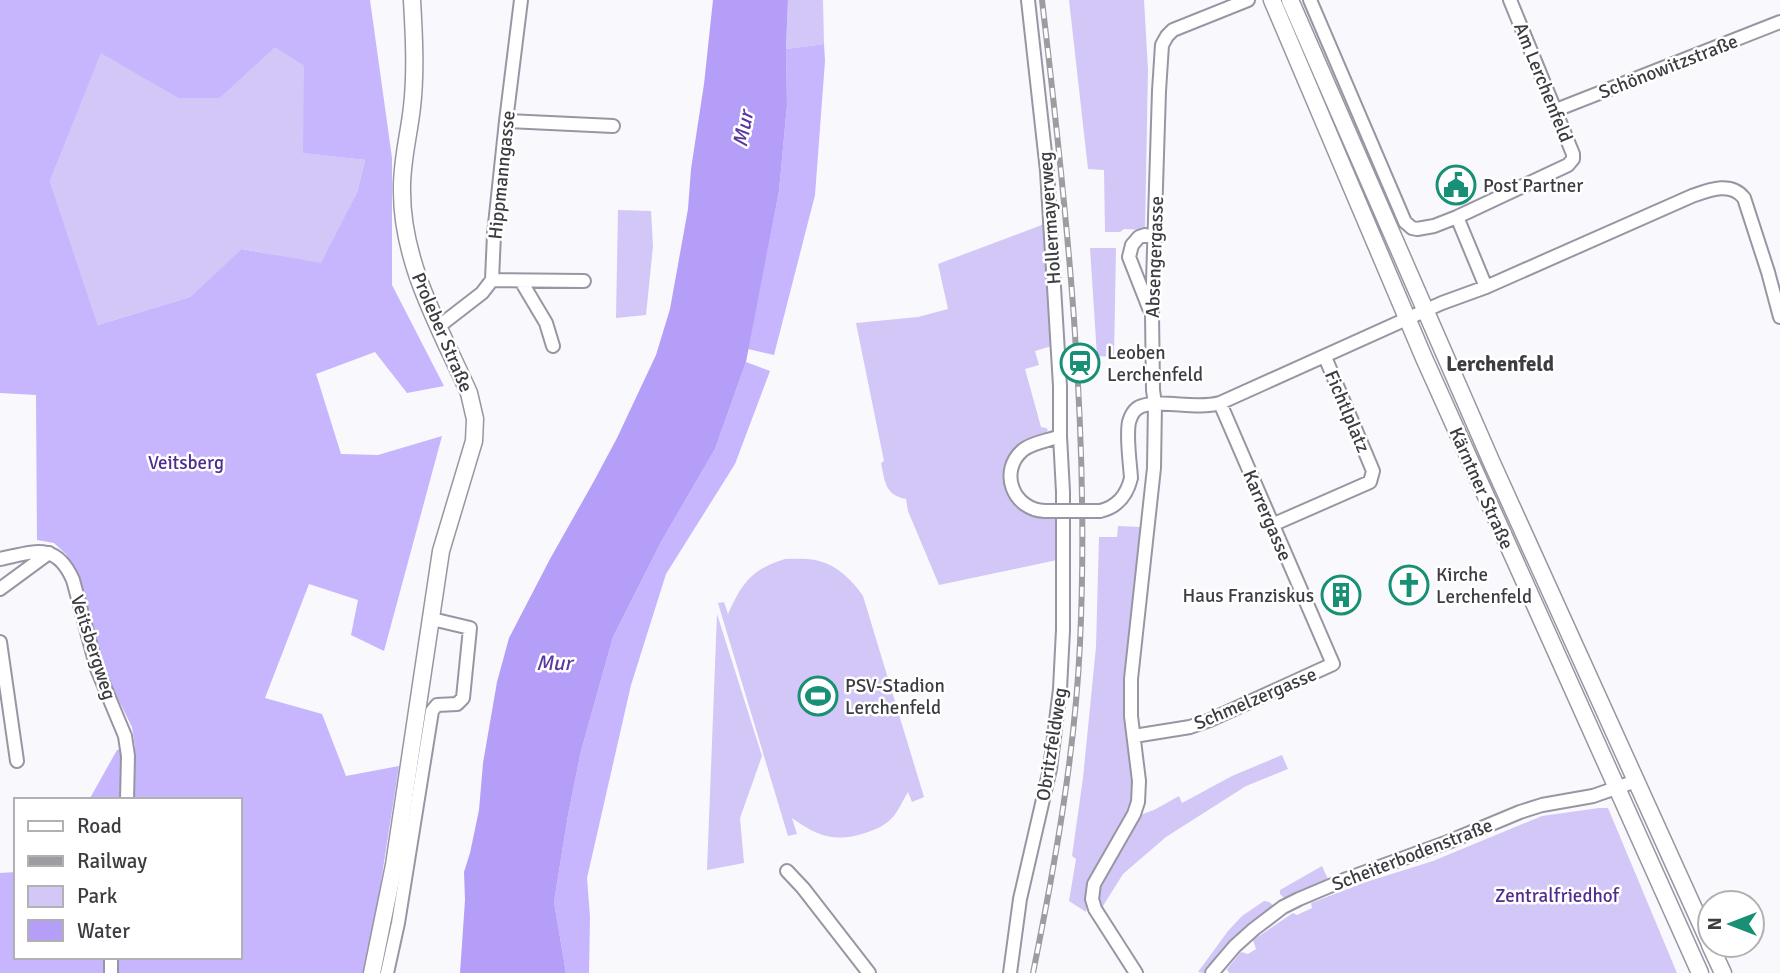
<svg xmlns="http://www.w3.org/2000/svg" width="1780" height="973" font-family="Signika,sans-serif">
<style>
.green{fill:#d2c7f7}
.forest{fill:#c7b5fd;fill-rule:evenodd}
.water{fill:#b59ef7}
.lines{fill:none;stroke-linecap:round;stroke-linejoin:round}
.minor-casing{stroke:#9996a3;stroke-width:16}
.major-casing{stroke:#9996a3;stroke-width:19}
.minor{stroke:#fff;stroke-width:12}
.major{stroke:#fff;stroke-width:16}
.rail-casing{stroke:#9d9ca1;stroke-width:6}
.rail{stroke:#fff;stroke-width:3.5;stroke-dasharray:10;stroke-linecap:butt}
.minor-bridge-casing{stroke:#9996a3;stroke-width:16;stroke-linecap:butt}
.minor-bridge{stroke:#fff;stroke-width:12}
.labels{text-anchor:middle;stroke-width:5;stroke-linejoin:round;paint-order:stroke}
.street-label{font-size:19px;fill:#3d3c41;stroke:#fff}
.poi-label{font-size:19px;fill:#3d3c41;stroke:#fff;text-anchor:start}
.park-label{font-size:19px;fill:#4f2a8f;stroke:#fff}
.water-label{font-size:21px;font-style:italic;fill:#5b389d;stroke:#fff}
.neighbourhood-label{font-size:21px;font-weight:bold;fill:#3d3c41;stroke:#fff}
</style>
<rect width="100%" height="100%" fill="#f9f8fd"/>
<path class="green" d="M788,0h35l1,44 -38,5z
M1069,0h75l4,69 -3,161 -21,-1 -4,3h-15l-1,-62 -16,-1z
M275,46l29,20v87l61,7 -8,32 -36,72 -78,-15 -53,48 -92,28 -48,-144 51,-129 77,46h42z
M618,210l33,1 2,35 -7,69 -30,3z
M1047,223l5,123 -17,5 4,14 -14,4 16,58 5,1 2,2 -3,5 -39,32c-6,35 17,52 49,52l2,41 -118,25 -31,-74 -2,-12c-21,-4 -21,-17 -25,-36l3,-2 -28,-138 62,-6 30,-8 -10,-45z
M1090,248h26l-2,109 -17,-1z
M1118,526l23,1 -7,76 -1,204 -43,78 -4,27 -17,-11 7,-42 -4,-3 11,-78 13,-131 3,-110h18z
M785,559c11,0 24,-1 34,2 19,5 33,19 44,35l61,201 -12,5 -4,-10c-5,8 -9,18 -15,25 -7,8 -18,13 -28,16 -30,10 -48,3 -73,-15l5,16 -9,2 -70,-233 6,-1 4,12c14,-31 24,-45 57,-55z
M717,614l45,142 -22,62 4,45 -37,7z
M1282,755l6,14 -42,17 -80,51 -43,37 -20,32 16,41 -24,-52 6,-14 39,-66 14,-5 25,-14 3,7 50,-27z
M1599,808h9l69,165h-448l-2,-4 14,-17 7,2 8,-5 -3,-9 40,-27 4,2 15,-7 -1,-5 52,-20 70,-22 109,-45z
M1322,866l6,13 -42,18 -2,1 -4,-4v-4z
M1264,901l5,1 4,3 -44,37 -25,31 -6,-1 30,-41 14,-15z"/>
<path class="forest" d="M0,0h370l22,158v127l52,101 -37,7 -32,-41 -59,22 25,80 37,1 64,-19 -58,215 -33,-16 7,-35 -49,-16 -44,114 57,16 24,62 53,-10 -22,141 -14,66h-363v-100l16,-1v85h224v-157h-151l28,-50 18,-3 -3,-20 -20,-40 -17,-51 -5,-25 -23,-56 -13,-12 -17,-3 -1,-145 -36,-2zM275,47l29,19 -1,87 62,7 -8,32 -36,71 -79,-14 -52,48 -92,28 -48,-144 51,-128 77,45h42z
M824,44l1,17 -10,134 -41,160 -26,-6 31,-158 8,-86 -1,-56z
M746,362l24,9 -35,93 -69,110 -35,111 -44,193 3,39 -1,56h-23l-12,-71 14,-87 13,-64 32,-114 48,-95 54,-93z"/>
<path class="water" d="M713,0h75l-2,49 1,56 -8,86 -33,171 -31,87 -54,93 -48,95 -32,114 -13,64 -14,87 12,71h-106l5,-73 -1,-28 6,-19 9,-43 4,-47 14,-81 12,-44 41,-79 44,-78 23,-43 39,-83 14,-46 18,-100 3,-40 13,-85z"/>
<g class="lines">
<defs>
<path id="minor" d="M1310,0l95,222 7,6 5,1 17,-3 23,-9 111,-52 5,-6v-5l-63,-154
M1556,110l224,-88
M506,121l107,5
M1457,217l29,70
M492,280l92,1
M521,281l25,42 7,23
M1149,308l-20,-51 3,-12 7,-8 6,-2 10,3
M438,327l44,-34 10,-13 2,-46 12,-113 15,-121
M1045,511c-32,-1 -47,-40 -22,-61 10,-8 25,-9 37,-14
M1100,511c17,-4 27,-16 31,-33 -1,-16 -5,-41 -2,-56 2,-7 6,-14 13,-16 22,-7 53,4 78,-3l222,-100 44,-16 206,-91c17,-6 39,-15 52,2l24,74 12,45
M1272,525l98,-43 3,-11 -48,-114
M0,559c34,-7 56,-18 73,21l24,89 28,67 3,20 -1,44
M0,589l49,-36
M0,642l17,119
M1134,736l56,-9 20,-7 123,-56 -113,-261
M787,871l16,17 66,85
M111,957v16
M387,973l11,-50 34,-212 5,-6 20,-1 6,-6 7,-70 -38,-9
M1010,973l10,-74 30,-130 10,-80 3,-59v-138l-3,-56v-50l-13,-215 -19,-171
M1136,973l-41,-64 -3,-10 2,-15 40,-70 4,-12 1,-21 -8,-65v-37l23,-211 1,-64 -2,-14 -1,-76 7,-223 3,-46 5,-9 6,-6 75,-30
M1212,973l23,-27 19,-17 29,-22 16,-8 45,-19 104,-38 72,-30 22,-7 51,-9 43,-15"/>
<path id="major" d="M1272,0l152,358 276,615
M1290,0l202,463 218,481
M1710,945l13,28
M372,973l22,-108 47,-314 33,-110 1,-22 -6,-26c-28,-63 -67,-129 -67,-201 -1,-29 7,-57 10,-85 4,-35 2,-72 0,-107"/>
</defs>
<use href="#minor" class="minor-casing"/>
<use href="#major" class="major-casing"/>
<use href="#minor" class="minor"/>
<use href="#major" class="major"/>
<defs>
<path id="rail" d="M1033,973c22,-109 42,-219 47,-330 10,-214 -13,-430 -38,-643"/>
</defs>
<use href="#rail" class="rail-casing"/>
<use href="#rail" class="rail"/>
<defs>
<path id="minor-bridge" d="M1045,511h55"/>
</defs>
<use href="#minor-bridge" class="minor-bridge-casing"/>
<use href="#minor-bridge" class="minor-bridge"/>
</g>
<defs>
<symbol id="civic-ring" viewBox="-11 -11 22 22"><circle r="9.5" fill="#fff" stroke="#179075" stroke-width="1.5"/><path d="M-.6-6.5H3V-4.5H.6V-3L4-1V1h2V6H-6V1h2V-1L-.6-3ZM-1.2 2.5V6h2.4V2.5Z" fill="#179075"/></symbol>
<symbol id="station-ring" viewBox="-11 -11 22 22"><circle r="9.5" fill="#fff" stroke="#179075" stroke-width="1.5"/><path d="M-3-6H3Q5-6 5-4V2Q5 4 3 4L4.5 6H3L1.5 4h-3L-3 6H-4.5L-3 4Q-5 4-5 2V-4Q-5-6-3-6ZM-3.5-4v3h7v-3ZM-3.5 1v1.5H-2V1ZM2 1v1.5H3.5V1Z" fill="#179075"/></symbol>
<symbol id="church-ring" viewBox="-11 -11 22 22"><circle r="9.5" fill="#fff" stroke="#179075" stroke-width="1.5"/><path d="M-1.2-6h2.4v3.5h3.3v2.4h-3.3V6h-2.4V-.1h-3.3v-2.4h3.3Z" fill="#179075"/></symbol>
<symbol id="building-ring" viewBox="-11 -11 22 22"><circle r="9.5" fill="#fff" stroke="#179075" stroke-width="1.5"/><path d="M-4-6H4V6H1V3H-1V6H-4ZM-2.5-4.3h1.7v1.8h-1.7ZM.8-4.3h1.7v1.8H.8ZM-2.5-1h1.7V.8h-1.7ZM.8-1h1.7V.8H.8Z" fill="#179075"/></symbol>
<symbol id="stadium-ring" viewBox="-11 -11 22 22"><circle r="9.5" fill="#fff" stroke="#179075" stroke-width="1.5"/><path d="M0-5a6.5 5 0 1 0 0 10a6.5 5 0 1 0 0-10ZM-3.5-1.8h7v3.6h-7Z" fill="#179075"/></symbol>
</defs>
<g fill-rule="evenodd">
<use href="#civic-ring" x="1434" y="163" width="44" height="44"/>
<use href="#station-ring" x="1058" y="341" width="44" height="44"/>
<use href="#church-ring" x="1387" y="563" width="44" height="44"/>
<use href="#building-ring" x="1319" y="573" width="44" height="44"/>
<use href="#stadium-ring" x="796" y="674" width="44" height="44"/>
</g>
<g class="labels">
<g class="street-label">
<text transform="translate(1668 66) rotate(-21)" y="7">Schönowitzstraße</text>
<text transform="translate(1544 82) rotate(68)" y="7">Am Lerchenfeld</text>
<text transform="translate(501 175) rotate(-84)" y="7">Hippmanngasse</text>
<text transform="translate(1049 218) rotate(-94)" y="7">Hollermayerweg</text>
<text transform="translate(1154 257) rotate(-88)" y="7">Absengergasse</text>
<text transform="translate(443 332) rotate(67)" y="7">Proleber Straße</text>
<text transform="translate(1348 411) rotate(67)" y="7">Fichtlplatz</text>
<text transform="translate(1482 488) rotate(66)" y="7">Kärntner Straße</text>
<text transform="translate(1268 515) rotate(67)" y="7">Karrergasse</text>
<text transform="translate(94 647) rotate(72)" y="7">Veitsbergweg</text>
<text transform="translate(1255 698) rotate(-23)" y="7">Schmelzergasse</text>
<text transform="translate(1051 744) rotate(-81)" y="7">Obritzfeldweg</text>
<text transform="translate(1412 854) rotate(-21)" y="7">Scheiterbodenstraße</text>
</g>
<g class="poi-label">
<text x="1483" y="192">Post Partner</text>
<text x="1107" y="359">Leoben<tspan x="1107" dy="22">Lerchenfeld</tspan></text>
<text x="1436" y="581">Kirche<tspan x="1436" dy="22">Lerchenfeld</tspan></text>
<text x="1314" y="602" text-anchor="end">Haus Franziskus</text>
<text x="845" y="692">PSV-Stadion<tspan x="845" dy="22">Lerchenfeld</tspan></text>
</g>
<g class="park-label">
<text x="186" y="469">Veitsberg</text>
<text x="1557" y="902">Zentralfriedhof</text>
</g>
<g class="water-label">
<text transform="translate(743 129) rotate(-79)" y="7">Mur</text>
<text x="554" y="670">Mur</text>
</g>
<g class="neighbourhood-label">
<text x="1500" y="371">Lerchenfeld</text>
</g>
</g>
<rect x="14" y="798" width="228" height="161" fill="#ffffff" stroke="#b1b1b3" stroke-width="2"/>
<rect x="28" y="821" width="35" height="10" fill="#ffffff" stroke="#b1b1b3" stroke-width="2"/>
<text x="77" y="833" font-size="21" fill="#3d3c41">Road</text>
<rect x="28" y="856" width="35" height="10" fill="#9d9ca1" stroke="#b1b1b3" stroke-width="2"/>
<text x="77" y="868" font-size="21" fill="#3d3c41">Railway</text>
<rect x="28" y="886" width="35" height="21" fill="#d2c7f7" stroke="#b1b1b3" stroke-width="2"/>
<text x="77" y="903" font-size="21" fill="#3d3c41">Park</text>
<rect x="28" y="920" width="35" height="21" fill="#b59ef7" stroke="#b1b1b3" stroke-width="2"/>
<text x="77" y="938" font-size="21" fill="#3d3c41">Water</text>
<g transform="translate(1731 924) rotate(270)"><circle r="33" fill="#ffffff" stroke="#b1b1b3" stroke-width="2"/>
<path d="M0-5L12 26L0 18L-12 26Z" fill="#179075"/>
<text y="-10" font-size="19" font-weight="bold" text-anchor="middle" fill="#3d3c41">N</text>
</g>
</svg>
